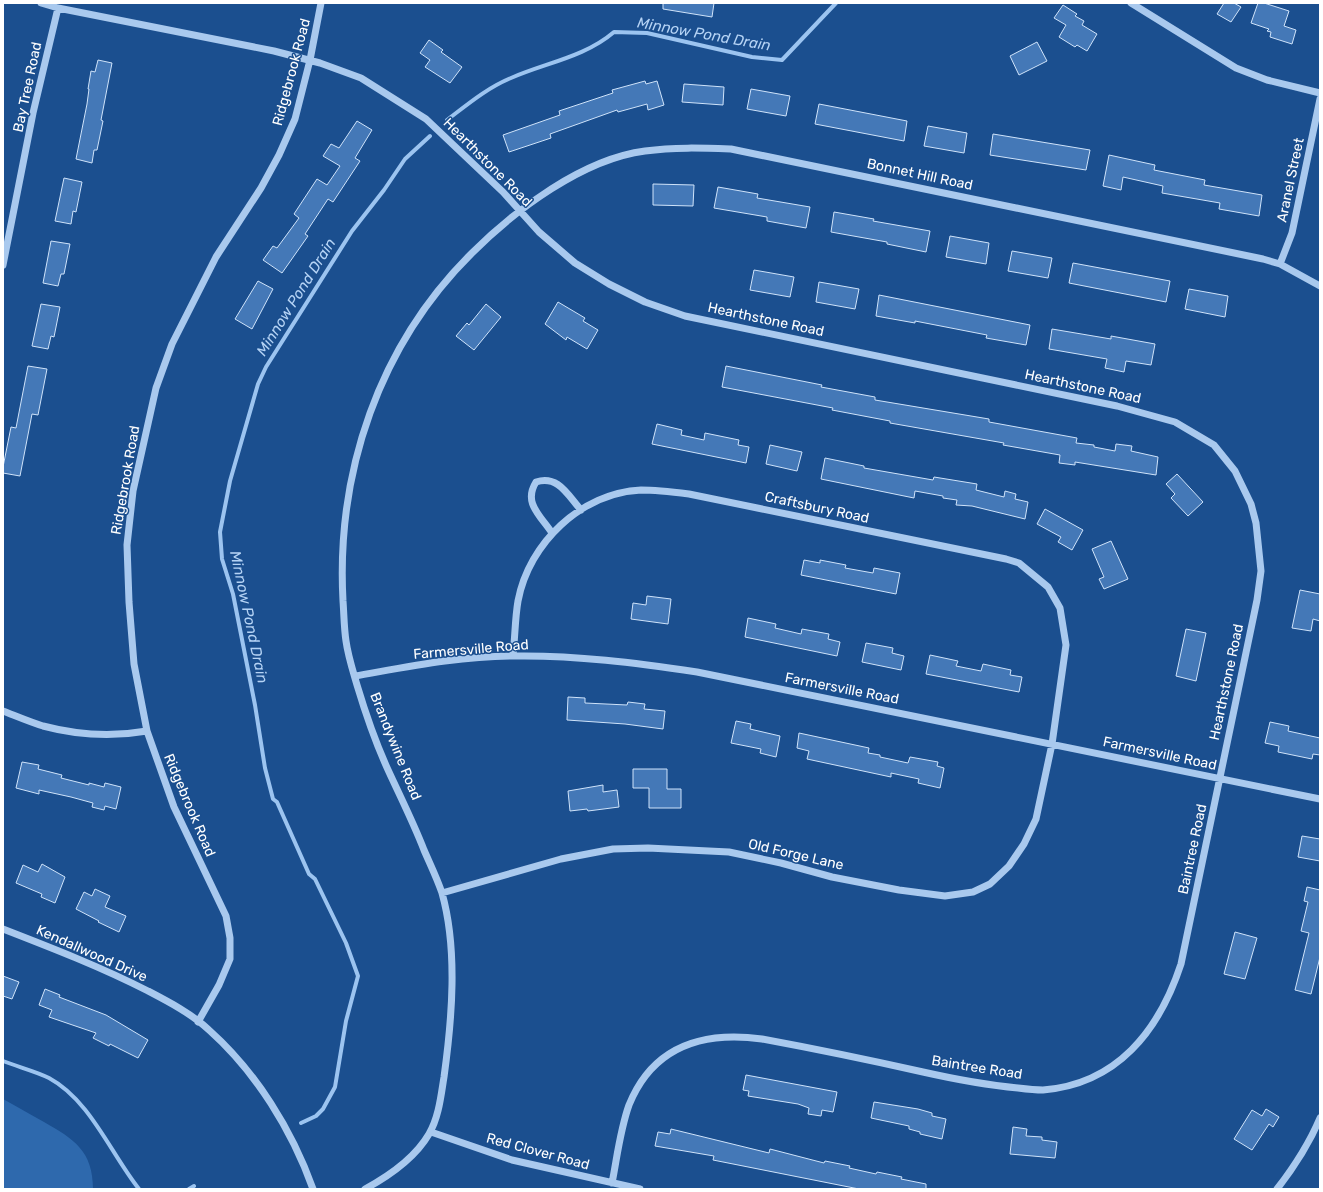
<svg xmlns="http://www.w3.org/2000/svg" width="1323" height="1192" font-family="Rubik,sans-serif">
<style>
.green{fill:#2e69ad}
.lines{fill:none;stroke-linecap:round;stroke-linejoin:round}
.stream{stroke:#9cc4f0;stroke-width:4}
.building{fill:#4478b7;stroke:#cfe3fa}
.minor{stroke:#a9c9ee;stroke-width:7}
.labels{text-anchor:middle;stroke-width:3;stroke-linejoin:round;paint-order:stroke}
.street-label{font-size:14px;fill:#fff;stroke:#1b4f8f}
.water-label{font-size:15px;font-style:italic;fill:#b5d3f5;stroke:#1b4f8f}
</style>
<rect width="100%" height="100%" fill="#1b4f8f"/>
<path class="green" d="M3,1099c14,8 27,15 41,23 30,17 49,29 49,67h-90z"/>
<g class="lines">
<path class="stream" d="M447,120c21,-16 40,-32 64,-42 34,-15 74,-21 103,-46l33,1 105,24 30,3 54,-57
M3,1061c15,6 32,10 46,17 41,22 62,76 90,111
M301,1123l15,-7 7,-7 12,-22 11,-66 12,-45 -12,-33 -31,-64 -6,-5 -32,-72 -4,-3 -8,-31 -10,-63 -22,-111 -11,-35 -2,-27 10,-51 28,-97 8,-17 86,-136 32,-41 21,-31 25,-23
M189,1189l5,-3"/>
</g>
<path class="building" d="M663,3h51l-2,14 -49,-8z
M1224,3h10l7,4 -10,15 -14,-8z
M1258,3h6l25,8 -5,15 12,4 -4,14 -22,-7 1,-5 -4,-1 2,-2 -18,-6z
M1063,5l14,9 -2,2 9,5 -2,4 15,9 -10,17 -10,-6 -2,2 -16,-10 7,-12 -12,-7z
M429,40l14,10 -2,2 21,15 -12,16 -25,-16 5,-7 -10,-7z
M1037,42l10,19 -28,14 -9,-19z
M98,60l14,3 -11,57 2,1 -6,29h-3l-2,13 -16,-4 11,-55 2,-15h-1l3,-18 4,1z
M645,81l1,3 11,-3 7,24 -16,5 -1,-6 -29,8 -1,-2 -67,24 1,4 -42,14 -6,-17 57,-20 -1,-4 54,-18 -1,-3z
M684,84l40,3 -1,18 -41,-3z
M751,89l39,7 -4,20 -39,-7z
M819,104l88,17 -3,20 -89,-17z
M357,121l15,9 -17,28 5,3 -27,41 -5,-3 -23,35 3,2 -26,37 -19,-13 10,-14 4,2 22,-30 -5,-4 23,-35 10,6 13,-19 -17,-10 8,-12 8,4z
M928,126l39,7 -3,20 -40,-7z
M993,134l97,16 -4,20 -96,-15z
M1109,155l46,10 -1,5 51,10 -1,5 58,10 -3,21 -40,-7 1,-6 -58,-10 1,-7 -40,-9 -2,13 -18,-4z
M64,178l18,4 -6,30 -3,-1 -2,13 -16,-3z
M653,184l41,1 -1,21 -40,-1z
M718,187l40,7 -1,4 53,9 -4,21 -39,-7v-4l-53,-9z
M834,212l40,7 -1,2 57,10 -4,21 -39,-8v-2l-56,-10z
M950,236l39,7 -3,21 -40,-7z
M51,241l19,3 -6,30h-3l-3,12 -15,-3z
M1012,251l40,7 -4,20 -40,-7z
M1073,263l97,18 -4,21 -97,-19z
M754,270l40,7 -4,20 -40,-7z
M258,281l15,8 -21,40 -17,-10z
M819,282l40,7 -4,20 -39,-7z
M1189,289l39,7 -3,21 -40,-8z
M879,295l151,30 -4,20 -40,-7 1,-3 -72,-14v2l-39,-7z
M558,302l27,16 -2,3 15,9 -11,19 -20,-12 -1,3 -21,-16z
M41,304l19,3 -6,30 -3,-1 -3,13 -16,-3z
M486,304l15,13 -27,33 -18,-14 11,-13 2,2z
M1052,329l59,10v-3l44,8 -4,21 -25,-4 -2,11 -19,-4 2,-9 -58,-10z
M28,366l19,3 -9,46 -6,-1 -12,62 -17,-3v-6l8,-40 5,1z
M726,366l96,19 -1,2 54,10v3l114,19v3l88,16 -1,5 18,2v2l21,4 1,-7 16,2 -1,5 27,6 -2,18 -81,-13v3l-16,-2 1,-8 -57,-10 1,-2 -114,-20v-2l-58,-11 1,-2 -111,-21z
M657,424l25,6 -1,5 23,5 1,-7 34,7 -1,5 11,2 -3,16 -94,-19z
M770,445l32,7 -5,19 -31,-7z
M825,458l39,8v2l69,12 1,-3 43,7 -1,6 28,7 1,-6 11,3 -1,5 13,3 -3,17 -53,-13 -16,-1 1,-5 -14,-2v-2l-28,-5 -1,7 -93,-19z
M1177,474l26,28 -15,14 -17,-18 4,-4 -9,-10z
M1045,509l38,21 -11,20 -14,-8 3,-5 -24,-13z
M1111,541l17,38 -24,10 -5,-10 5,-2 -12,-28z
M804,560l16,3v-3l26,5 -1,3 28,5 1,-5 26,5 -4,21 -95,-19z
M1300,590l20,4v27l-7,-2 -2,12 -19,-3z
M647,596l24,3 -3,25 -37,-5 2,-16 13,2z
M748,618l28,6 -1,4 26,6 1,-5 27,5 -1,5 12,3 -3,14 -92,-19z
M1186,629l20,4 -10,48 -20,-5z
M866,643l27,5 -1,5 12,3 -3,14 -39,-8z
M930,655l28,6 -2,5 25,5 2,-7 28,6 -1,5 12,2 -3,15 -93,-18z
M568,697l17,1v5l42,2 1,-3 17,2 -1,5 21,2 -2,18 -38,-5 -58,-4z
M736,721l15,3 -1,5 30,7 -4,21 -16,-4 1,-4 -30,-6z
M1270,722l19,4 -1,5 32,7v17l-7,-1 -1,5 -34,-7 1,-6 -14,-3z
M799,733l70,15 -1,5 12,2v2l28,6 2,-6 28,5 -1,4 7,2 -4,20 -22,-5 1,-4 -28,-6v4l-84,-18 2,-8 -12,-3z
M22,762l17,3 -1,4 24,6 -1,3 28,7v-2l15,4 1,-4 16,4 -5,22 -11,-3 -1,4 -12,-3 1,-4 -22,-6 -32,-7v4l-23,-6z
M633,769h34v20h14v19h-32v-20h-16z
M603,785v7l14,-2 2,17 -31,4 -1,-2 -17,2 -2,-20z
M1302,836l18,3v22l-22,-4z
M42,864l23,13 -10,26 -14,-6 1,-3 -26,-11 7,-18 15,7z
M1307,887l13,3v67l-9,37 -16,-4 14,-57 -8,-2 7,-29 -4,-1z
M95,889l15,7 -5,11 21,9 -7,16 -21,-10 1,-1 -23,-12 8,-17 8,4z
M1235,932l22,6 -12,41 -21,-5z
M3,976l16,6 -7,17 -9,-3z
M45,989l15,6 -1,2 47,18 42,25 -10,18 -28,-14 -1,2 -16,-8 3,-5 -47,-16 3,-7 -13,-5z
M746,1075l91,17 -4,20 -11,-2 -1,6 -13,-2 1,-6 -11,-4 -50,-8 1,-5 -6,-1z
M874,1102l44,7 14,4v3l14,3 -4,20 -22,-5v-2l-11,-3v-3l-38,-8z
M1266,1109l13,8 -6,10 -4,-3 -17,26 -18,-11 18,-29 10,6z
M1013,1127l14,2 -1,7 16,1v3l15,2 -2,16 -45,-4z
M671,1129l98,24 1,-4 54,14 1,-2 25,5 -1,2 27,6 1,-2 25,5 -1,2 25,5v5h-67l-146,-29 1,-4 -59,-10 3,-14 12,2z"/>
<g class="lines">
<path class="minor" d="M41,3l17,5 216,43 46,12 41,15 65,41 77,73 36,40 36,31 34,21 36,18 40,14 432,90 58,16 39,23 21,26 16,33 5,19 5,48 -4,29 -76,364c-22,67 -64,120 -138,126 -8,0 -17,-1 -25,-2 -32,-3 -64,-9 -95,-16 -54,-12 -107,-23 -161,-33 -59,-8 -109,7 -133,66 -9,25 -12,53 -17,78
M1131,3l105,65 31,12 53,13
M1280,264l12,-31 28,-134
M3,265l30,-152 25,-105
M552,533c-12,-18 -29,-30 -16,-51 22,-7 31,12 45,28
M355,676c52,-9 105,-20 159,-20 61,-1 123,7 183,16l623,127
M3,711c13,5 27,11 40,15 34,9 70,11 104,5
M442,893l119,-34 52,-10 35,-1 81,4 52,11 51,14 67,13 46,6 28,-4 17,-8 19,-18 15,-22 12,-25 16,-75 14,-99 -6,-37 -12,-21 -29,-24 -13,-4 -317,-65c-16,-2 -32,-4 -48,-4 -60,3 -112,53 -123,111 -3,17 -3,37 -5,54
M3,929c49,19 98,38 145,62 21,11 44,23 61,39 47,42 83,100 104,159
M198,1022l21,-37 11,-26v-21l-4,-22 -52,-109 -27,-76 -13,-67 -5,-62 -2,-57 6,-54 23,-103 16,-44 44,-87 45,-69 18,-33 16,-36 15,-59 11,-57
M431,1132l81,28 128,29
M365,1189c24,-13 50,-31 64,-55 10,-17 12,-39 15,-57 8,-58 14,-127 -2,-184 -5,-15 -12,-29 -18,-43 -10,-26 -23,-52 -35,-78 -13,-28 -23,-57 -32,-87 -4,-14 -9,-29 -11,-44 -2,-13 -2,-27 -3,-40 -7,-129 36,-256 129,-348 43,-43 111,-94 173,-102 29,-4 57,-3 86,-2l532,110 17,5 40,22
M1277,1189c17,-22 32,-45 43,-71"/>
</g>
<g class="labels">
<g class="street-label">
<text transform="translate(291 72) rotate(-75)" y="5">Ridgebrook Road</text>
<text transform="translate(27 87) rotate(-78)" y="5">Bay Tree Road</text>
<text transform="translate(488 162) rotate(45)" y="5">Hearthstone Road</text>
<text transform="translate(920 174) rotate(12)" y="5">Bonnet Hill Road</text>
<text transform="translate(1290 180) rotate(-78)" y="5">Aranel Street</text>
<text transform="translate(766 319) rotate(12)" y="5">Hearthstone Road</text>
<text transform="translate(1083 386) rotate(12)" y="5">Hearthstone Road</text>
<text transform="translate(125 480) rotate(-80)" y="5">Ridgebrook Road</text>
<text transform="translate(817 507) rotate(12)" y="5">Craftsbury Road</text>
<text transform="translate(471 649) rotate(-5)" y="5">Farmersville Road</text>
<text transform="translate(1226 682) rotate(-78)" y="5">Hearthstone Road</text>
<text transform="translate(842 688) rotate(11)" y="5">Farmersville Road</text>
<text transform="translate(396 746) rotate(68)" y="5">Brandywine Road</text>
<text transform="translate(1160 753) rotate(12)" y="5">Farmersville Road</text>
<text transform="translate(190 805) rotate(67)" y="5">Ridgebrook Road</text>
<text transform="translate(1192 849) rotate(-78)" y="5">Baintree Road</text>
<text transform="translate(796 854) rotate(13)" y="5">Old Forge Lane</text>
<text transform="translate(92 953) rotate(24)" y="5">Kendallwood Drive</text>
<text transform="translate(977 1067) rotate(9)" y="5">Baintree Road</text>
<text transform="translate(538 1151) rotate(15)" y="5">Red Clover Road</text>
</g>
<g class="water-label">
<text transform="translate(704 34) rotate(10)" y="5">Minnow Pond Drain</text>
<text transform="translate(296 297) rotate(-58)" y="5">Minnow Pond Drain</text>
<text transform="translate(249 617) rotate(78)" y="5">Minnow Pond Drain</text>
</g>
</g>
<rect width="1323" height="1192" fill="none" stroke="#ffffff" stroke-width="8"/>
</svg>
